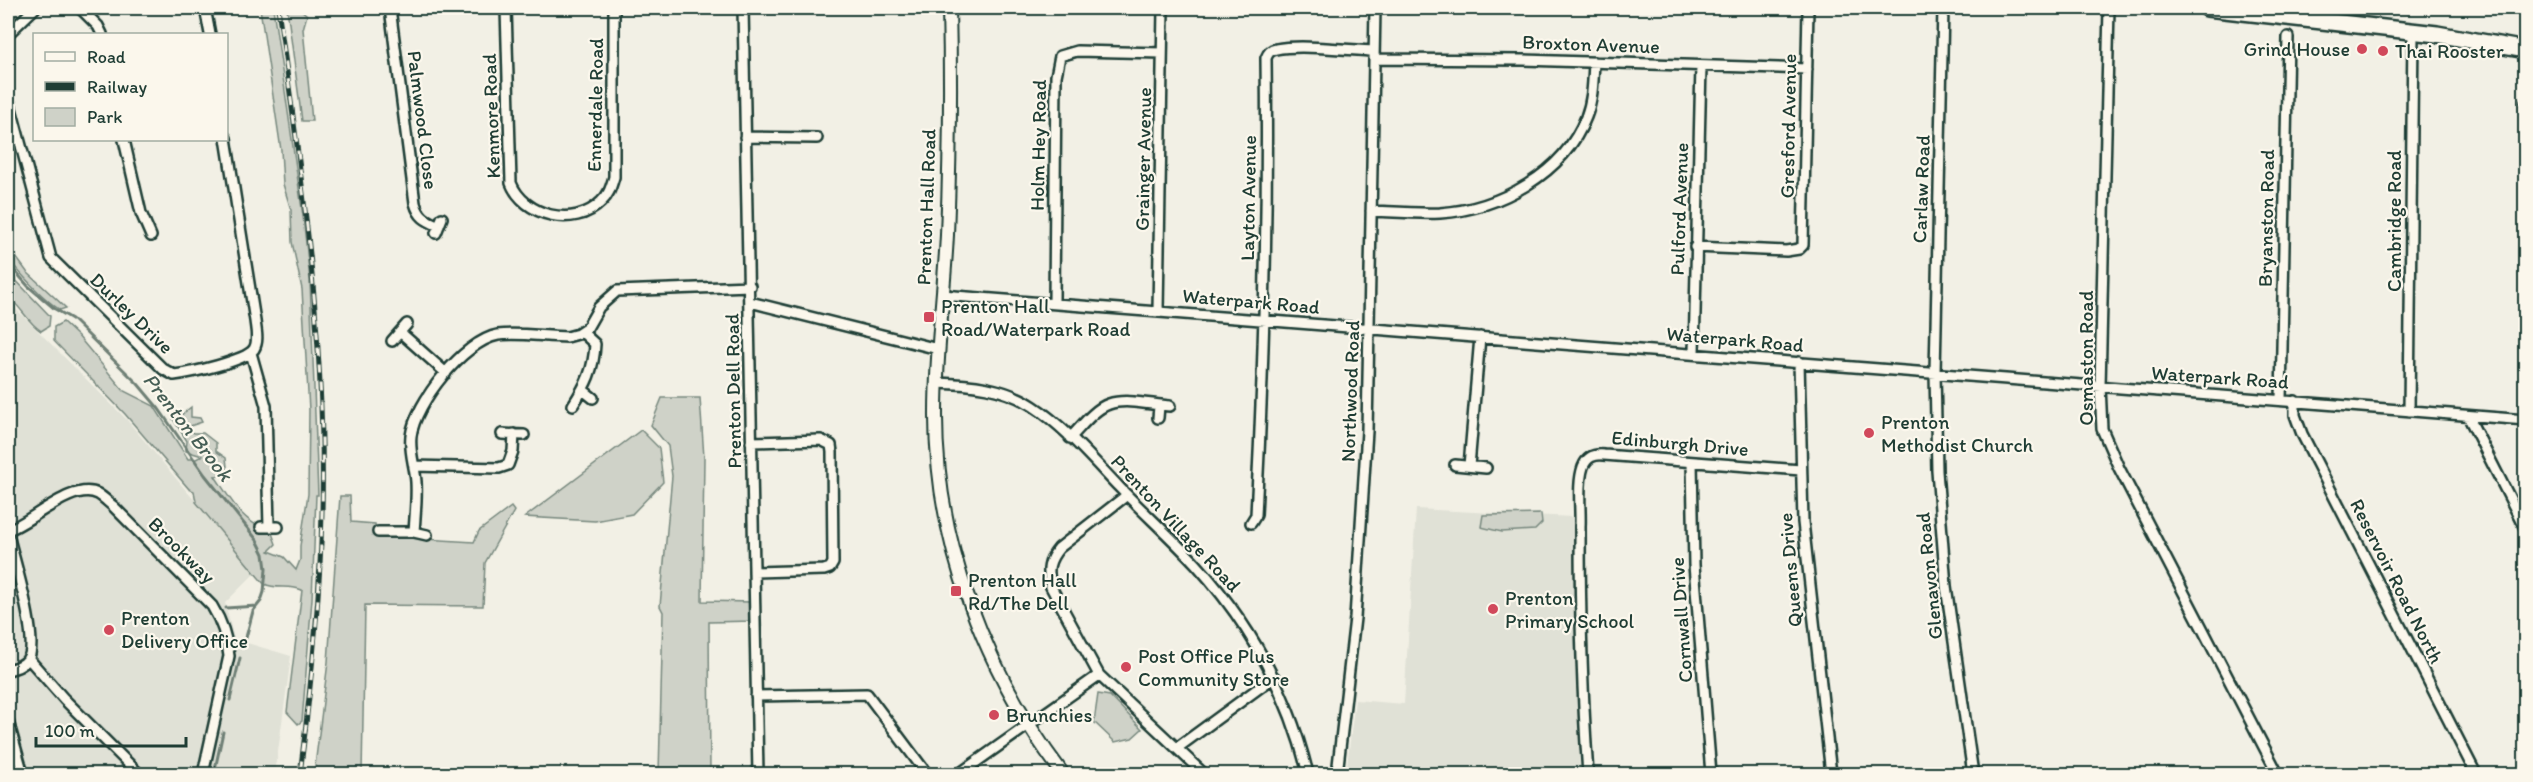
<svg xmlns="http://www.w3.org/2000/svg" width="2533" height="782" font-family="Itim,sans-serif">
<style>
.built{fill:#e0e1d6}
.green{fill:#cfd2c8;stroke:#77887e;stroke-width:1.5}
.lines{fill:none;stroke-linecap:round;stroke-linejoin:round}
.stream{stroke:#6e7f75;stroke-width:3}
.minor-casing{stroke:#1f3d34;stroke-width:14}
.tertiary-casing{stroke:#1f3d34;stroke-width:16}
.trunk-casing{stroke:#1f3d34;stroke-width:20}
.minor{stroke:#fbf7ec;stroke-width:9}
.tertiary{stroke:#fbf7ec;stroke-width:12}
.trunk{stroke:#fbf7ec;stroke-width:15}
.rail-casing{stroke:#1f3d34;stroke-width:5}
.rail{stroke:#fbf7ec;stroke-width:3;stroke-dasharray:9;stroke-linecap:butt}
.poi-dot{fill:#d1495b;stroke:#fbf7ec;stroke-width:2}
.labels{text-anchor:middle;stroke-width:4.5;stroke-linejoin:round;paint-order:stroke}
.street-label{font-size:20px;fill:#1f3d34;stroke:#fbf7ec}
.poi-label{font-size:20px;fill:#1f3d34;stroke:#fbf7ec;text-anchor:start}
.water-label{font-size:21px;font-style:italic;fill:#465e55;stroke:#fbf7ec}
</style>
<rect width="100%" height="100%" fill="#f2f0e5"/>
<filter id="ink" filterUnits="userSpaceOnUse"><feTurbulence type="fractalNoise" baseFrequency=".0167" numOctaves="2"/><feDisplacementMap in="SourceGraphic" scale="12" xChannelSelector="R" yChannelSelector="G"/><feConvolveMatrix kernelMatrix="1 2 1 2 8 2 1 2 1" color-interpolation-filters="sRGB"/></filter>
<g filter="url(#ink)">
<path class="built" d="M8,301l119,119 62,74 69,76 -33,33 9,36 57,17 -16,118h-267z
M1416,509l157,8 7,257h-234l9,-74 49,4z"/>
<path class="green" d="M260,8h13l30,208 7,64 8,215h-2l-4,104 -10,122 -4,3 -11,-12 15,-122c-14,-6 -25,0 -38,-6l-68,-82 -2,-11 -5,-2 -64,-75 -71,-73v-14l9,-5 15,14 46,55 30,15 34,53h8l6,-3 -16,-5 1,-10 -14,-22 2,-4 5,1 11,-9v10l9,1 2,4 -15,5 7,6h9l13,10v8l10,7 2,17 -13,1c18,27 26,45 57,57l4,11 -7,7 15,6 12,13 4,-10v-14l8,-52 1,-84 -7,-121 -10,-47 -1,-32 -8,-26 -2,-34z
M287,8h12l8,7 -4,14 9,92h-10z
M8,246l19,26 39,36 -6,2c-20,-14 -36,-33 -52,-51z
M8,272l42,44 -1,10 -8,5c-14,-9 -20,-25 -33,-34z
M662,398h38l4,60 -2,143 50,1 1,19 -44,1 1,152h-51l4,-162 -3,-6 12,-130 -4,-30 -17,-21z
M641,430l18,18 4,34 -31,32 -37,7 -70,-4z
M340,496h10l1,26 24,2v12l99,6 5,-11 32,-24 3,4 -29,52 -2,43 -118,-1 -3,169h-48l14,-112z
M1541,514l1,9 -7,7 -33,2 -21,-5 2,-12z
M1098,694l12,2 32,33 -10,9 -17,4 -21,-20z"/>
<g class="lines">
<path class="stream" d="M8,263l20,23 27,23 17,10 66,65 21,25 46,66 52,65 7,14 2,15 -2,23 -3,9 -8,10 -9,34
M226,608l31,-2
M230,700l10,-42
M214,774l9,-42"/>
<defs>
<path id="minor" d="M80,8l18,18 4,8
M205,8l5,26
M390,8l25,195c4,14 10,17 24,23
M506,8l5,175c13,33 63,46 90,19 8,-7 10,-15 13,-25v-169
M743,8l15,766
M1943,8l-8,364 2,99 9,115 27,188
M2109,8l-9,378 2,43 17,39 159,306
M8,34l27,-26
M1374,59l149,1 284,9
M8,97l43,161 112,111 11,6c16,-2 72,-14 80,-26 5,-8 2,-19 1,-28l-29,-183
M2526,103v28
M745,137l72,1
M124,140l17,73 10,23
M1371,211c23,1 47,3 69,2 59,-4 124,-39 146,-96 7,-18 7,-36 8,-55
M436,233l6,-15
M1695,247l91,4 13,-2 4,-4 5,-237
M942,295l1584,125
M750,302l188,47
M1054,302l2,-226 4,-20 17,-5 85,2
M1158,311l5,-303
M400,332l46,41
M392,341l15,-17
M251,353l15,53 3,121
M1694,353l7,-287
M1799,362l4,160 28,252
M937,383c33,1 67,4 96,23 31,20 60,54 86,81 25,26 52,50 77,77 55,61 93,131 112,210
M583,390l10,8
M2281,400l7,-363
M2295,401v14l7,19 174,340
M573,405c13,-20 21,-36 22,-61l-13,-12
M2409,411l4,-379
M2468,416l58,114
M1158,418l1,-12
M502,434l22,1
M1070,438c11,-11 24,-29 39,-34 17,-6 43,1 61,2
M751,442l70,-2 10,5 1,7 1,111 -3,5 -6,2 -70,2
M1692,462l2,103 17,209
M1455,465l31,3
M414,466l85,2 9,-3 5,-14 1,-17
M1469,466l11,-129
M1127,495l-68,53c-11,13 -12,22 -8,39l48,88 105,99
M1251,523l5,-8c8,-152 12,-305 10,-457 2,-5 4,-8 10,-9 24,-5 72,1 98,2
M261,527h17
M8,530c24,-8 65,-49 90,-36 5,3 10,8 15,12l99,100c10,16 15,31 17,50l-26,118
M378,532h36l13,3
M414,532c1,-16 3,-34 2,-50 -1,-16 -7,-30 -5,-46 4,-33 53,-95 87,-101 20,-3 48,2 69,2l11,-3 9,-6 12,-21 18,-16 133,-5
M8,534c5,23 32,107 20,125 -5,7 -13,9 -20,11
M28,658l36,41 75,75
M756,696l111,-2 60,80
M8,721l15,53
M1177,748l97,-71
M959,774l140,-99
M1337,774l18,-156 12,-187 8,-423
M1588,774c-6,-82 -8,-165 -8,-247 1,-18 -3,-43 3,-60 4,-10 11,-13 21,-12l197,15"/>
<path id="tertiary" d="M949,8c2,75 1,152 -2,227 -3,59 -11,118 -11,177 -1,131 49,259 127,362"/>
<path id="trunk" d="M2207,8l230,26 89,16"/>
</defs>
<use href="#minor" class="minor-casing"/>
<use href="#tertiary" class="tertiary-casing"/>
<use href="#trunk" class="trunk-casing"/>
<use href="#minor" class="minor"/>
<use href="#tertiary" class="tertiary"/>
<use href="#trunk" class="trunk"/>
<defs>
<path id="rail" d="M278,8c24,167 48,335 44,505 -2,88 -11,174 -22,261"/>
</defs>
<use href="#rail" class="rail-casing"/>
<use href="#rail" class="rail"/>
</g>
</g>
<g class="poi-dot">
<circle cx="2362" cy="49" r="6"/>
<circle cx="2383" cy="51" r="6"/>
<rect x="923" y="311" width="12" height="12" rx="3"/>
<circle cx="1869" cy="433" r="6"/>
<rect x="950" y="585" width="12" height="12" rx="3"/>
<circle cx="1493" cy="609" r="6"/>
<circle cx="109" cy="630" r="6"/>
<circle cx="1126" cy="667" r="6"/>
<circle cx="994" cy="715" r="6"/>
</g>
<g class="labels">
<g class="street-label">
<text transform="translate(1591 44) rotate(2)" y="7">Broxton Avenue</text>
<text transform="translate(595 105) rotate(-89)" y="7">Ennerdale Road</text>
<text transform="translate(491 116) rotate(-92)" y="7">Kenmore Road</text>
<text transform="translate(423 120) rotate(83)" y="7">Palmwood Close</text>
<text transform="translate(1788 126) rotate(-89)" y="7">Gresford Avenue</text>
<text transform="translate(1038 145) rotate(-89)" y="7">Holm Hey Road</text>
<text transform="translate(1143 159) rotate(-89)" y="7">Grainger Avenue</text>
<text transform="translate(1921 189) rotate(-88)" y="7">Carlaw Road</text>
<text transform="translate(1248 198) rotate(-89)" y="7">Layton Avenue</text>
<text transform="translate(926 207) rotate(-88)" y="7">Prenton Hall Road</text>
<text transform="translate(1679 209) rotate(-88)" y="7">Pulford Avenue</text>
<text transform="translate(2266 218) rotate(-89)" y="7">Bryanston Road</text>
<text transform="translate(2394 221) rotate(-90)" y="7">Cambridge Road</text>
<text transform="translate(1251 301) rotate(5)" y="7">Waterpark Road</text>
<text transform="translate(132 313) rotate(44)" y="7">Durley Drive</text>
<text transform="translate(1735 339) rotate(5)" y="7">Waterpark Road</text>
<text transform="translate(2086 358) rotate(-90)" y="7">Osmaston Road</text>
<text transform="translate(2220 377) rotate(4)" y="7">Waterpark Road</text>
<text transform="translate(733 391) rotate(-91)" y="7">Prenton Dell Road</text>
<text transform="translate(1350 391) rotate(-88)" y="7">Northwood Road</text>
<text transform="translate(1680 443) rotate(5)" y="7">Edinburgh Drive</text>
<text transform="translate(1176 523) rotate(47)" y="7">Prenton Village Road</text>
<text transform="translate(182 550) rotate(45)" y="7">Brookway</text>
<text transform="translate(1790 570) rotate(-95)" y="7">Queens Drive</text>
<text transform="translate(1929 576) rotate(-96)" y="7">Glenavon Road</text>
<text transform="translate(2397 581) rotate(63)" y="7">Reservoir Road North</text>
<text transform="translate(1681 620) rotate(-94)" y="7">Cornwall Drive</text>
</g>
<g class="poi-label">
<text x="2350" y="56" text-anchor="end">Grind House</text>
<text x="2395" y="58">Thai Rooster</text>
<text x="941" y="313">Prenton Hall<tspan x="941" dy="23">Road/Waterpark Road</tspan></text>
<text x="1881" y="429">Prenton<tspan x="1881" dy="23">Methodist Church</tspan></text>
<text x="968" y="587">Prenton Hall<tspan x="968" dy="23">Rd/The Dell</tspan></text>
<text x="1505" y="605">Prenton<tspan x="1505" dy="23">Primary School</tspan></text>
<text x="121" y="625">Prenton<tspan x="121" dy="23">Delivery Office</tspan></text>
<text x="1138" y="663">Post Office Plus<tspan x="1138" dy="23">Community Store</tspan></text>
<text x="1006" y="722">Brunchies</text>
</g>
<g class="water-label">
<text transform="translate(188 427) rotate(52)" y="7">Prenton Brook</text>
</g>
</g>
<rect width="2533" height="782" fill="none" stroke="#fbf7ec" stroke-width="30"/>
<rect x="15" y="15" width="2503" height="752" fill="none" stroke="#1f3d34" stroke-width="2" filter="url(#ink)"/>
<rect x="33" y="33" width="195" height="108" fill="#fbf7ec" stroke="#a3ada2" stroke-width="1.5"/>
<rect x="45" y="52" width="30" height="9" fill="#fbf7ec" stroke="#a3ada2" stroke-width="1.5"/>
<text x="87" y="63" font-size="18" fill="#1f3d34">Road</text>
<rect x="45" y="82" width="30" height="9" fill="#1f3d34" stroke="#a3ada2" stroke-width="1.5"/>
<text x="87" y="93" font-size="18" fill="#1f3d34">Railway</text>
<rect x="45" y="108" width="30" height="18" fill="#cfd2c8" stroke="#a3ada2" stroke-width="1.5"/>
<text x="87" y="123" font-size="18" fill="#1f3d34">Park</text>
<path d="M36 737v9h150v-9" fill="none" stroke="#1f3d34" stroke-width="3"/>
<text x="45" y="737" font-size="18" fill="#1f3d34" stroke="#fbf7ec" stroke-width="4.5" paint-order="stroke">100 m</text>
</svg>
